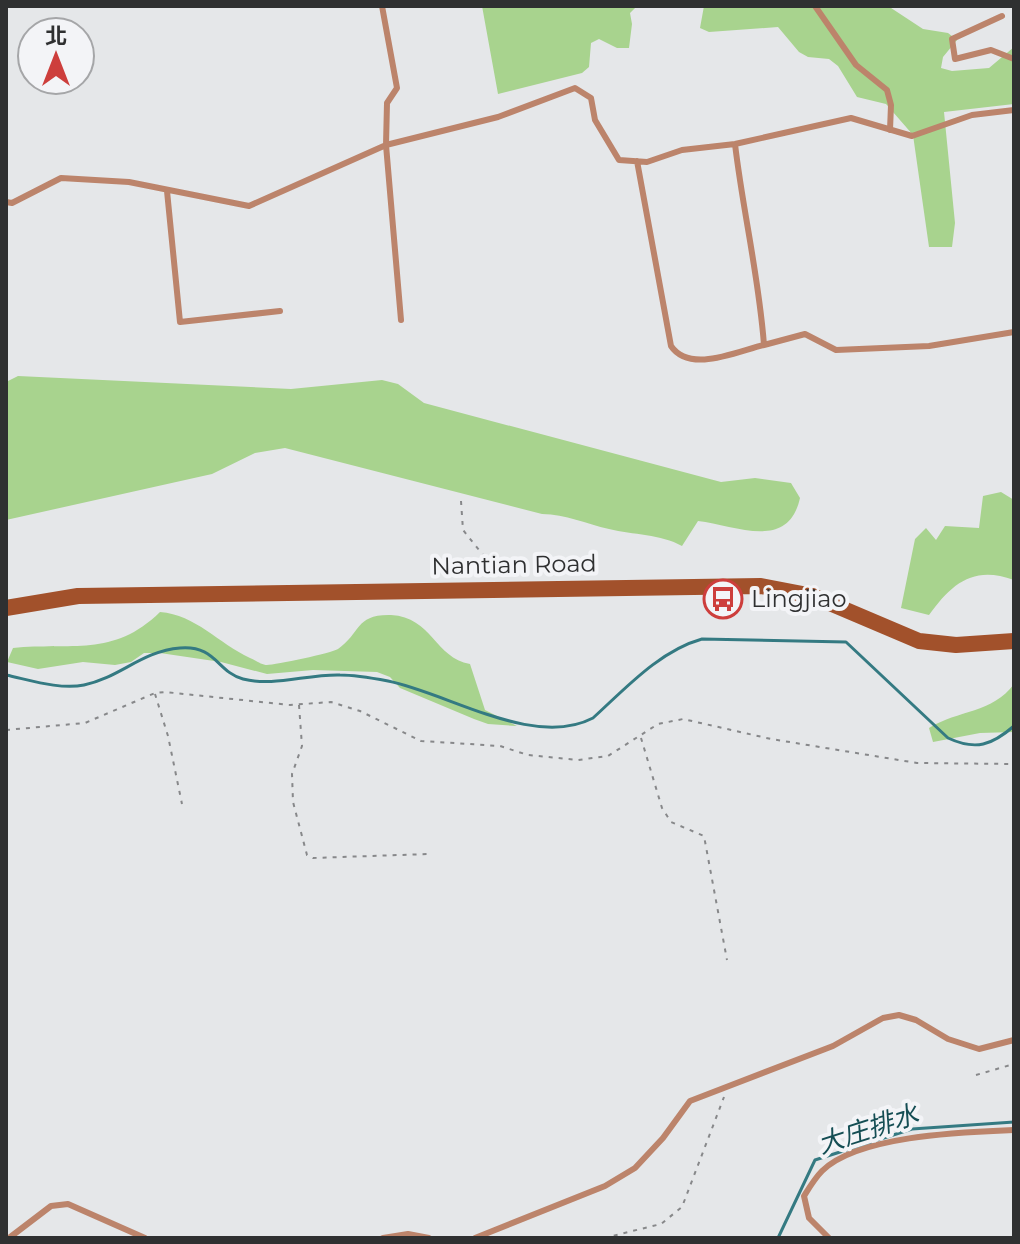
<svg xmlns="http://www.w3.org/2000/svg" width="1020" height="1244" font-family="Montserrat,'Noto Sans TC',sans-serif">
<style>
.green{fill:#a8d38e}
.lines{fill:none;stroke-linecap:round;stroke-linejoin:round}
.stream{stroke:#347a82;stroke-width:3}
.path{stroke:#87888a;stroke-width:2;stroke-dasharray:4 6;stroke-linecap:butt}
.lane{stroke:#bc846b;stroke-width:6}
.secondary{stroke:#a2512b;stroke-width:16}
.labels{text-anchor:middle;stroke-width:8;stroke-linejoin:round;paint-order:stroke}
.street-label{font-size:24px;fill:#2f3031;stroke:#f3f4f7}
.poi-label{font-size:24px;fill:#2f3031;stroke:#f3f4f7;text-anchor:start}
.water-label{font-size:26px;font-style:italic;fill:#154e54;stroke:#f3f4f7}
</style>
<rect width="100%" height="100%" fill="#e5e7e9"/>
<path class="green" d="M482,6h155l-7,7 2,11 -3,24h-12l-18,-9 -8,4 -2,24 -7,6 -84,21z
M704,6h184l35,23 25,4 9,7 -14,17 -2,11 11,3 37,-3 25,-21v57l-70,8 11,111 -3,24h-23l-16,-112 -27,-31 -29,-7 -19,-31 -9,-7 -21,-2 -9,-5 -21,-25 -69,5 -9,-4z
M18,376l273,13 91,-9 16,4 26,19 297,79 34,-4 36,5 9,15c-12,54 -65,27 -102,23l-16,25c-21,-12 -49,-11 -73,-17 -23,-5 -43,-15 -67,-15l-257,-66 -30,5 -43,21 -206,46v-138z
M1001,492l13,8v80c-40,-15 -62,3 -85,35l-28,-7 14,-69 11,-11 10,12 9,-14 34,2 4,-32z
M160,612c36,3 58,31 90,46 5,2 12,7 17,7 8,0 65,-12 71,-16 23,-16 17,-35 53,-34 41,2 44,43 79,49l15,46 32,16 -29,-2 -14,-5 -74,-31 -10,-11 -13,-5 -64,-2 -46,4 -46,-12 -61,-9h-16l-13,9 -16,3 -32,-3 -45,7 -31,-7 6,-14c58,-6 100,10 147,-36z
M1014,684v48l-34,1 -47,9 -4,-14c29,-18 64,-15 85,-44z"/>
<g class="lines">
<path class="stream" d="M6,675c24,5 54,15 78,10 35,-7 58,-34 96,-37 36,-3 37,24 63,31 31,8 64,-5 97,-4 15,0 32,3 48,6 60,12 146,68 205,37 32,-29 66,-67 109,-79l144,3 102,96c28,13 44,7 66,-12
M778,1238l37,-78 97,-31 102,-7"/>
<path class="path" d="M461,501l2,29 36,45
M155,694l13,42 14,68
M299,705l3,41 -10,28 1,28 14,53 6,3 115,-4
M6,730l79,-7 70,-30 10,-1 125,13 41,-3 29,9 61,30 79,5 28,9 50,5 30,-4 50,-32 25,-5 88,20 146,24 97,1
M641,738l21,70 9,14 33,14 23,124
M976,1075l38,-11
M604,1238l57,-14 21,-17 42,-110"/>
<path class="lane" d="M382,6l15,82 -10,15 -1,42 15,175
M815,6l41,59 31,25 4,15 -1,25
M1002,16l-50,23 3,20 36,-9 23,9
M637,161l34,185c19,28 67,5 93,-1 -5,-68 -21,-133 -29,-201
M167,191l13,131 100,-11
M6,202l6,1 49,-25 68,4 120,24 137,-61 112,-28 77,-29 16,10 4,22 24,40 28,2 35,-12 53,-6 116,-26 61,18 60,-21 42,-5
M764,345l41,-11 31,16 93,-4 85,-14
M9,1238l42,-32 17,-2 77,34
M383,1238l25,-4 21,4
M475,1238l130,-52 30,-18 28,-30 27,-37 143,-55 50,-28 16,-3 17,5 32,19 31,10 35,-9
M829,1238l-20,-20 -5,-22c5,-8 11,-18 18,-25 36,-36 143,-39 192,-41"/>
<path class="secondary" d="M6,608l72,-12 683,-10 52,10 106,45 37,4 58,-4"/>
</g>
<defs>
<symbol id="bus-ring" viewBox="-11 -11 22 22"><circle r="9.5" fill="#f3f4f7" stroke="#cd3e3c" stroke-width="1.5"/><path d="M-5-6H5V4H4V6H2V4H-2V6H-4V4H-5ZM-3.5-4V0h7V-4ZM-3.5 1.2v1.5H-2V1.2ZM2 1.2v1.5H3.5V1.2Z" fill="#cd3e3c"/></symbol>
</defs>
<g fill-rule="evenodd">
<use href="#bus-ring" x="701" y="577" width="44" height="44"/>
</g>
<g class="labels">
<g class="street-label">
<text transform="translate(514 565) rotate(-1)" y="8">Nantian Road</text>
</g>
<g class="poi-label">
<text x="751" y="607">Lingjiao</text>
</g>
<g class="water-label">
<text transform="translate(868 1129) rotate(-18)" y="9">大庄排水</text>
</g>
</g>
<rect width="1020" height="1244" fill="none" stroke="#2f3031" stroke-width="16"/>
<g transform="translate(56 56)"><circle r="38" fill="#f3f4f7" stroke="#a5a6a8" stroke-width="2"/>
<path d="M0-6L14 30L0 20L-14 30Z" fill="#cd3e3c"/>
<text y="-12" font-size="22" font-weight="bold" text-anchor="middle" fill="#2f3031">北</text>
</g>
</svg>
